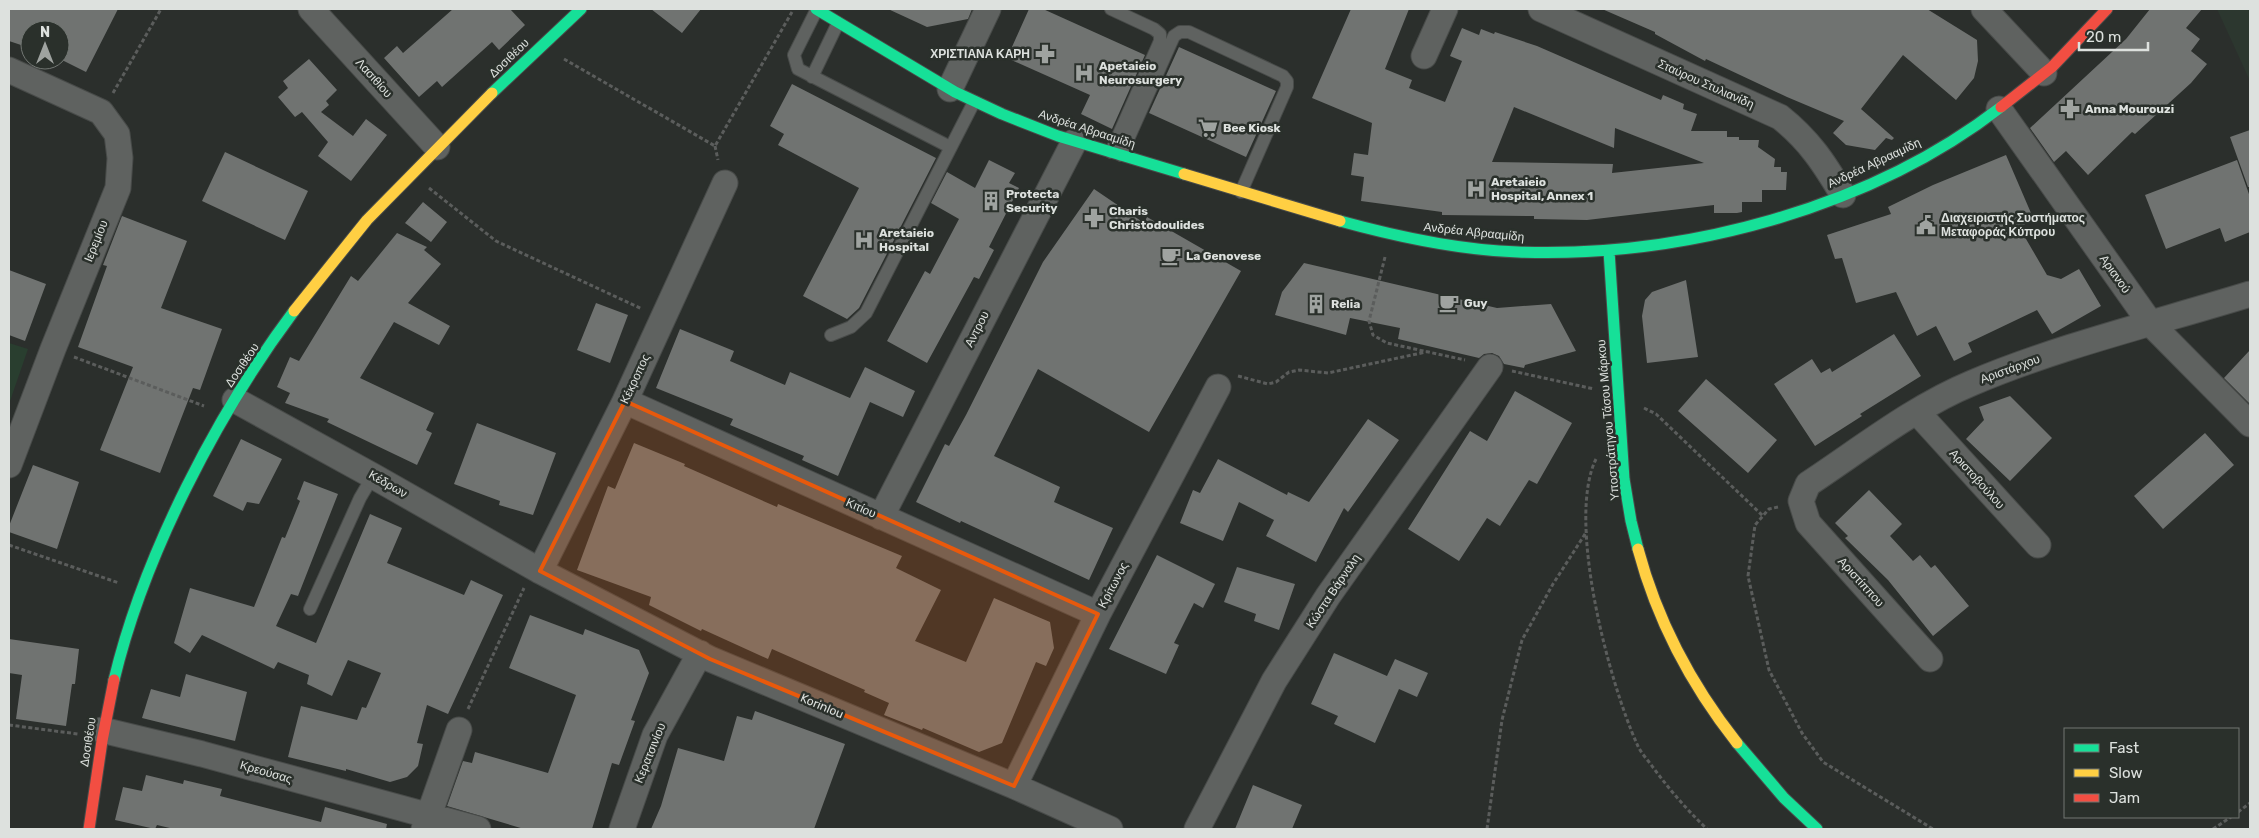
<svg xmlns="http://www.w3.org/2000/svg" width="2259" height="838" font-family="Rubik,sans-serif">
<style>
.built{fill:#2c372f}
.green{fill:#293e2f}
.building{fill:#707371;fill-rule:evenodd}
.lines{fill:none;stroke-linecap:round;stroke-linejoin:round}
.lane-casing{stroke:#484b49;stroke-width:14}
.street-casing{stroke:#484b49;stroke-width:27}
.fast-casing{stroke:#484b49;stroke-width:13}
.slow-casing{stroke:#484b49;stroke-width:13}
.jam-casing{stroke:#484b49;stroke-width:13}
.path{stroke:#5b5d5c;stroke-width:3;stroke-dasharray:4 2.5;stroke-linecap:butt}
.lane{stroke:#5f6260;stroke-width:12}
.street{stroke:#5f6260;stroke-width:25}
.fast{stroke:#16e098;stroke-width:11}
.slow{stroke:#ffcf43;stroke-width:11}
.jam{stroke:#f24e42;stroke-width:11}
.marked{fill:#e8590c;fill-opacity:0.2;stroke:#e8590c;stroke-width:4;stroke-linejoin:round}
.labels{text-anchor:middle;stroke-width:5;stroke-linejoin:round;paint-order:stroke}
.poi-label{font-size:12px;font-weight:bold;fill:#dde1de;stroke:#2a302b;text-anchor:start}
.street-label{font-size:12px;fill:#dde1de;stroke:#2a302b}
</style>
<rect width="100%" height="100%" fill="#2b2f2c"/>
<path class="built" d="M2217,9h33v72z"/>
<path class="green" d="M9,343l19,6 -19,55z"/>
<path class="building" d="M9,9h109l-32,63 -26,-13v-29h-30v18l-21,-7z
M453,9h57l15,16 -26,25 -7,-8 -50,45 -5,-6 -18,16 -35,-39 13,-12 6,7z
M651,9h50l-19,24z
M888,9h84l-4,10 -41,8z
M1029,9h14l102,46 -33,74 -31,-15 9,-19 -83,-37z
M1351,9h58l-24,60 27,11 -3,8 36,14 17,-41 -12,-5 12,-28 17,7 2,-6 13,5 1,-2 42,14 124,54 2,-5 21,9 -1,5 14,5 -6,17h36v6h12v3h20l-1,7 17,12 -1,8h7v5h6l-1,18h-24v12h-20v10l-5,1h-23v-8l-127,15 -53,-1v-3l-92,-1v-3l-81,-11 3,-24 -13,-2 3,-22 14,2 4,-32 -60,-25zM1514,107l100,41 1,-20 89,35 -92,10 1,-9 -121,-2z
M1602,9h325l50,31 1,21 -4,17 -18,22 -53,-45 -42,54 33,29 -2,2 -6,-2 -11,12 -29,-5 -13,-12 11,-12 -57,-24 -81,-38 -1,2 -50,-27v-2z
M2150,9h52l-16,19 14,11 -9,12 16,13 -16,19 -56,51 -3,-2 -44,43 -22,-24 -12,11 -24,-34 96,-89z
M1179,47l97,44 -30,66 -97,-44z
M309,59l28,31 -11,11 3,4 -8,7 32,24 13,-17 21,16 -36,46 -33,-25 10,-14 -26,-30 -7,5 -17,-20 10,-9 -5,-7z
M792,84l144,74 -77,150 -12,11 -44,-23 56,-108 -81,-43 6,-11 -14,-8z
M2250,130v57h-2l-18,-50z
M225,152l83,39 -23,49 -83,-39z
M2006,155l28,65 -15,7 28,48 14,4 18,-10 22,37 -49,28 -15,-24 -69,33 4,9 -18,9 -18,-35 -19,10 -21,-44 -40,11 -14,-45 -7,1 -8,-24 64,-21 -3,-7 45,-22z
M989,160l26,13 -6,10 10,5 -30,59 5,3 -15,29 -5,-2 -47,86 -40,-22 38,-70 5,3 29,-55 -28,-16 16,-31 28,16z
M2237,160l13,37v35l-25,10 -5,-14 -54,21 -21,-54z
M1094,189l50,34 3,-6 94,54 -92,161 -111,-63 -44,87 66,31 -6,15 59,26 -24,52 -128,-59 -1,2 -44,-21 29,-58 4,2 17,-31 77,-153z
M423,202l24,20 -16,20 -26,-19z
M122,216l65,25 -26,67 61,21 -22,61 -7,-2 -33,85 -60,-23 33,-83 -55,-20 29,-81 -4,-1z
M397,233l30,14 -3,3 17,14 -33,39 42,23 -11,19 -45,-23 -34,56 74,35 -8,17 6,3 -15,32 -90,-43 2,-3 -44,-16 5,-10 -13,-6 13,-30 9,4 52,-85 7,5z
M1304,263l193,45 54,-4 25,47 -51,14 -1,3 -20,-4 -5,-8 -7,-3 -8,1 -5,4 -81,-19 2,-11 -50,-10 -4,17 -71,-20 7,-23z
M9,270l37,14 -21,57 -16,-6z
M1686,280l12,77 -51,6 -5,-47 3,-16 7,-8z
M596,303l32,12 -18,48 -33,-13z
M680,329l54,22 -4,10 55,24 5,-13 60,26 15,-31 50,24 -12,26 -33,-15 -32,74 -36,-16 2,-4 -74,-31 3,-6 -77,-31z
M1894,334l27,42 -61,38 2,2 -47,30 -41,-62 38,-25 9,14 9,-5 2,4z
M2250,350v54l-26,-26z
M1706,379l71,61 -29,33 -70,-62z
M1515,391l57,32 -35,61 -8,-4 -29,46 -13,-8 -28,43 -51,-32 62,-98 17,10z
M2010,396l42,42 -42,43 -44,-42 18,-19 -5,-13z
M1368,419l31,21 -51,72 -4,-4 -28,54 -50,-26 8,-16 -35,-18 -16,39 -43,-18 13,-33 7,3 18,-34 69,36 1,-3 21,10z
M477,423l79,30 -23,62 -34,-10 1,-4 -46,-17z
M2205,433l29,32 -71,64 -29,-33z
M241,439l41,20 -23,45 -12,-2 -4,9 -30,-15z
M634,443l51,21 -1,2 93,41 1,-3 124,52 -6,12 45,22 -26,51 51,21 28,-64 56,24 4,26 -8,18 -10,-4 -34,81 -23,9 -56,-24 -1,2 -38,-15 5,-12 -25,-11 1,-2 -93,-41 -4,10 -66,-30 -1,2 -52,-26 2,-8 -74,-27 31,-84 7,3z
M33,465l46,17 -22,67 -48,-17v-6z
M304,481l34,13 -40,102 -7,-2 -15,32 40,17 54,-129 32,14 -15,35 77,32 7,-15 32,15 -55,119 -21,-9 -10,38 6,1 -5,22 -11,11 -17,5 -44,-13v2l-58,-14 13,-51 56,14 5,-13 4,1 15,-35 -33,-13 -16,36 -25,-12 2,-9 -31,-13 -4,7 -72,-34 -12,18 -16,-10 16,-55 64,19 28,-70 3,1 15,-37 -3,-2z
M1869,490l33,34 -12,12 23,25 7,-6 11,13 4,-3 34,41 -36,30 -45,-56 -43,-42 3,-2 -13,-13z
M1157,555l58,29 -12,24 -9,-5 -20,40 5,2 -13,29 -57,-25z
M1237,567l58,17 -16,46 -25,-9 2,-7 -32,-12z
M530,615l53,20 2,-6 54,21 10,23 -18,47 4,1 -16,44 -7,-2 -20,66h-68l-77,-23 16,-45 9,2 3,-11 73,21 28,-78 -67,-27z
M9,639l70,10 -4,35h-3l-6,42 -50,-7 6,-44 -13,-2z
M1334,653l53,23 8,-17 33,14 -11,24 -18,-8 -24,54 -41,-19 4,-8 -27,-12z
M186,674l61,18 -12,49 -93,-23 9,-29 29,8z
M755,711l90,33 -31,85h-163l10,-23 17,-58 46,13 13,-45 15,4z
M146,775l37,9 1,-4 38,9 -2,7 101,26 4,-15 62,17 -1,5h-212l-17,-4 -2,4 -40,-9 8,-33 19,4z
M1253,785l49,20 -10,24h-57z"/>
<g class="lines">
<defs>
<path id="lane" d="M817,9l-23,46 4,14 152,78
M812,77l26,-54
M1111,152l49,-111v-7l-6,-5 -43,-20
M1121,155l53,-119 6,-4h9l94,44 4,5v6l-46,105
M831,335l20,-8 15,-14 108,-211
M310,609l50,-111 13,-22"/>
<path id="street" d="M311,9l126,138
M1541,9l239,108c29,23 44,46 63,78
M1984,9l60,64
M1424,56l21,-47
M9,70l92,42 16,22 3,24 -2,30 -65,161 -44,116
M950,89l38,-80
M1999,109l152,215 99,100
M235,400l138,76 167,95 170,88 304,127 96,43
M625,401l473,213
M1917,412l121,133
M881,517l193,-375
M540,571l85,-170 100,-218
M1930,659l-122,-136 -7,-22 7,-17c53,-35 106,-77 164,-101 87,-37 187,-61 278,-89
M102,730l100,24 276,75
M1014,786l84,-172 120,-227
M424,829l35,-99
M622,829l33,-94 45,-82
M1197,829l77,-148 54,-85 162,-229"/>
<path id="fast" d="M816,9l139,83 47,22 56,22 126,38
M492,93l89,-84
M1340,221c58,16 118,29 178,31 165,6 351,-43 483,-145
M1609,251l15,228 7,42 7,28
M114,680c30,-125 103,-266 180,-369
M1737,743l47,55 33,31"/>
<path id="slow" d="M1184,174l156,47
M294,311l73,-91 125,-127
M1638,549c19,71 54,137 99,194"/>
<path id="jam" d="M2001,107l51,-40 55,-58
M89,829l13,-88 12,-61"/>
</defs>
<use href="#lane" class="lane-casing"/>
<use href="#street" class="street-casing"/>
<use href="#fast" class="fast-casing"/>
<use href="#slow" class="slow-casing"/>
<use href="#jam" class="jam-casing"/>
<path class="path" d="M564,59l151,87 77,-134
M113,93l48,-84
M715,146l3,14
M429,188l67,53 146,68
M1385,257l-16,64 4,14 14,8 78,17
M74,357l130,49
M1512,371l82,18
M1238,376l30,8 8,-2 13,-10 10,-2 29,3 98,-21
M1644,408l12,6 107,102
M1596,459c-30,61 13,223 41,285 3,8 10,15 15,22 17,23 34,43 55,63
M1778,507l-9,2 -14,16 -7,51 21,94 33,63 21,29 110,67
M9,545l110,38
M468,709l56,-121
M9,725l69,9
M2238,812l12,-9
M1487,829l15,-109 20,-80 31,-56 34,-53
M2213,829l18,-12"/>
<use href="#lane" class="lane"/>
<use href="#street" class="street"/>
<use href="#fast" class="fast"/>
<use href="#slow" class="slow"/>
<use href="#jam" class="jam"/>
</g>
<path class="marked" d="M625,401l473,213 -84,172 -304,-127 -170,-88z"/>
<defs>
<symbol id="pharmacy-bare" viewBox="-9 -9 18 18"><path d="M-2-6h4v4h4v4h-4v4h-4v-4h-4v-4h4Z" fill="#9fa3a0" stroke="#2a302b" stroke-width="2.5" paint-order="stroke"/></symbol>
<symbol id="hospital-bare" viewBox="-9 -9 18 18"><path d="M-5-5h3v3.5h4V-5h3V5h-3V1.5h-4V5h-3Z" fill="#9fa3a0" stroke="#2a302b" stroke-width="2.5" paint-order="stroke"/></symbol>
<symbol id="supermarket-bare" viewBox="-9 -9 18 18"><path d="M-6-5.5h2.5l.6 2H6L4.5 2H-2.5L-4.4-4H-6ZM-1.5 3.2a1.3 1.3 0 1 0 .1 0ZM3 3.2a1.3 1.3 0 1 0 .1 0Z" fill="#9fa3a0" stroke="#2a302b" stroke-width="2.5" paint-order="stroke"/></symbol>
<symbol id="building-bare" viewBox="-9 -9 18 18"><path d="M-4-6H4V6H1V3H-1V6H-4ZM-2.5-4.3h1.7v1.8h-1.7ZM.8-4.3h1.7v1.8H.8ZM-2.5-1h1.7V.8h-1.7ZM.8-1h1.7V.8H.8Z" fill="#9fa3a0" stroke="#2a302b" stroke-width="2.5" paint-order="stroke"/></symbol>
<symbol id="civic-bare" viewBox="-9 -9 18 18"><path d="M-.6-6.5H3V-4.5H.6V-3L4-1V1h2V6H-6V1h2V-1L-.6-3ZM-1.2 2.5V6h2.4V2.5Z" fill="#9fa3a0" stroke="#2a302b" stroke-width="2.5" paint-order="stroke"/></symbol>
<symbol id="cafe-bare" viewBox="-9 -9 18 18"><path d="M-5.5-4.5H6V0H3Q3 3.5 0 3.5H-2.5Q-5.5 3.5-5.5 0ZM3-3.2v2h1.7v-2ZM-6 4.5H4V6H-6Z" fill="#9fa3a0" stroke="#2a302b" stroke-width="2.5" paint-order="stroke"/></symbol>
</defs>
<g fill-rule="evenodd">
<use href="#pharmacy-bare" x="1031" y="40" width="28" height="28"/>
<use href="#hospital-bare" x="1070" y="59" width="28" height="28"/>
<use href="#pharmacy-bare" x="2056" y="95" width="28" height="28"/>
<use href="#supermarket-bare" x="1194" y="114" width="28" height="28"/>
<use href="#hospital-bare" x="1462" y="175" width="28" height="28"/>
<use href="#building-bare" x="977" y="187" width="28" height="28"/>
<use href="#pharmacy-bare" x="1080" y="204" width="28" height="28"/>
<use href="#civic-bare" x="1912" y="211" width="28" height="28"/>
<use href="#hospital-bare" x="850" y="226" width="28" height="28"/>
<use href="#cafe-bare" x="1157" y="242" width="28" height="28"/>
<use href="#cafe-bare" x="1435" y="289" width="28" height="28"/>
<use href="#building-bare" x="1302" y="290" width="28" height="28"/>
</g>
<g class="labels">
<g class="poi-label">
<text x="1030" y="58" text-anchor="end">ΧΡΙΣΤΙΑΝΑ ΚΑΡΗ</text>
<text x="1099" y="70">Apetaieio<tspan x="1099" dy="14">Neurosurgery</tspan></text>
<text x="2085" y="113">Anna Mourouzi</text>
<text x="1223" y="132">Bee Kiosk</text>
<text x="1491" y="186">Aretaieio<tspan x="1491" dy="14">Hospital, Annex 1</tspan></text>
<text x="1006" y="198">Protecta<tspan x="1006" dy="14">Security</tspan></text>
<text x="1109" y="215">Charis<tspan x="1109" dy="14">Christodoulides</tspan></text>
<text x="1941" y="222">Διαχειριστής Συστήματος<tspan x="1941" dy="14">Μεταφοράς Κύπρου</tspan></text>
<text x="879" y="237">Aretaieio<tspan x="879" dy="14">Hospital</tspan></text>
<text x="1186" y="260">La Genovese</text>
<text x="1464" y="307">Guy</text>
<text x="1331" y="308">Relia</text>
</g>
<g class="street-label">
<text transform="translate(509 58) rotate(-44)" y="4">Δοσιθέου</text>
<text transform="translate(374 78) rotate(48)" y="4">Λασιθίου</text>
<text transform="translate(1706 84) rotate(24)" y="4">Σταύρου Στυλιανίδη</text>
<text transform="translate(1087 129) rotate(18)" y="4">Ανδρέα Αβρααμίδη</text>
<text transform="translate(1874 163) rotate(-25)" y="4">Ανδρέα Αβρααμίδη</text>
<text transform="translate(1474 232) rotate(6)" y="4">Ανδρέα Αβρααμίδη</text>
<text transform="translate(96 241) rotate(-68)" y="4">Ιερεμίου</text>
<text transform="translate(2115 274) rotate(55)" y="4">Αριανού</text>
<text transform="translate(977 329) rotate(-63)" y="4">Αντρου</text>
<text transform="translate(242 365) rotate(-56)" y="4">Δοσιθέου</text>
<text transform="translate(2010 369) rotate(-20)" y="4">Αριστάρχου</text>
<text transform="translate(635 379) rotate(-65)" y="4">Κέκροπος</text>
<text transform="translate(1608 420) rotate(-95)" y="4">Υποστράτηγου Τάσου Μάρκου</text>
<text transform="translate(1977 479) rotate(48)" y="4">Αριστοβούλου</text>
<text transform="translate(388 484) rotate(30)" y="4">Κέδρων</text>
<text transform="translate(861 508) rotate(24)" y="4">Κιτίου</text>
<text transform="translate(1861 582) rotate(48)" y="4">Αριστίππου</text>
<text transform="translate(1113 585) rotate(-62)" y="4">Κρίτωνος</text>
<text transform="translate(1333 591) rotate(-56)" y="4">Κώστα Βάρναλη</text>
<text transform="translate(822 706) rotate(23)" y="4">Korinlou</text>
<text transform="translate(88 742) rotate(-81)" y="4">Δοσιθέου</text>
<text transform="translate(650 753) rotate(-68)" y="4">Κερατσινίου</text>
<text transform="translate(266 772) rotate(16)" y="4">Κρεούσας</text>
</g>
</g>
<rect width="2259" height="838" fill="none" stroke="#dde1de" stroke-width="20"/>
<rect x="2064" y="728" width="175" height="90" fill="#2a302b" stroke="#727773"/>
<rect x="2074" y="744" width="25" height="8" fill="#16e098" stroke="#727773"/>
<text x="2109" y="753" font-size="15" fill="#dde1de">Fast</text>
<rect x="2074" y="769" width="25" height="8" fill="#ffcf43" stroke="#727773"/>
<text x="2109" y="778" font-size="15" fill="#dde1de">Slow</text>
<rect x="2074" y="794" width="25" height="8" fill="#f24e42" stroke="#727773"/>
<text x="2109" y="803" font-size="15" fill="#dde1de">Jam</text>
<g transform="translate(45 45)"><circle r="24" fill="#2a302b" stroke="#727773"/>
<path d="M0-4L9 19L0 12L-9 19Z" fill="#9fa3a0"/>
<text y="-8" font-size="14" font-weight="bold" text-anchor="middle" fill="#dde1de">N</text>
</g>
<path d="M2079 42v8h69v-8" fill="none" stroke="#dde1de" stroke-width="2.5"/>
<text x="2086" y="42" font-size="15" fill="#dde1de" stroke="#2a302b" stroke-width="4" paint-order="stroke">20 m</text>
</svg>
